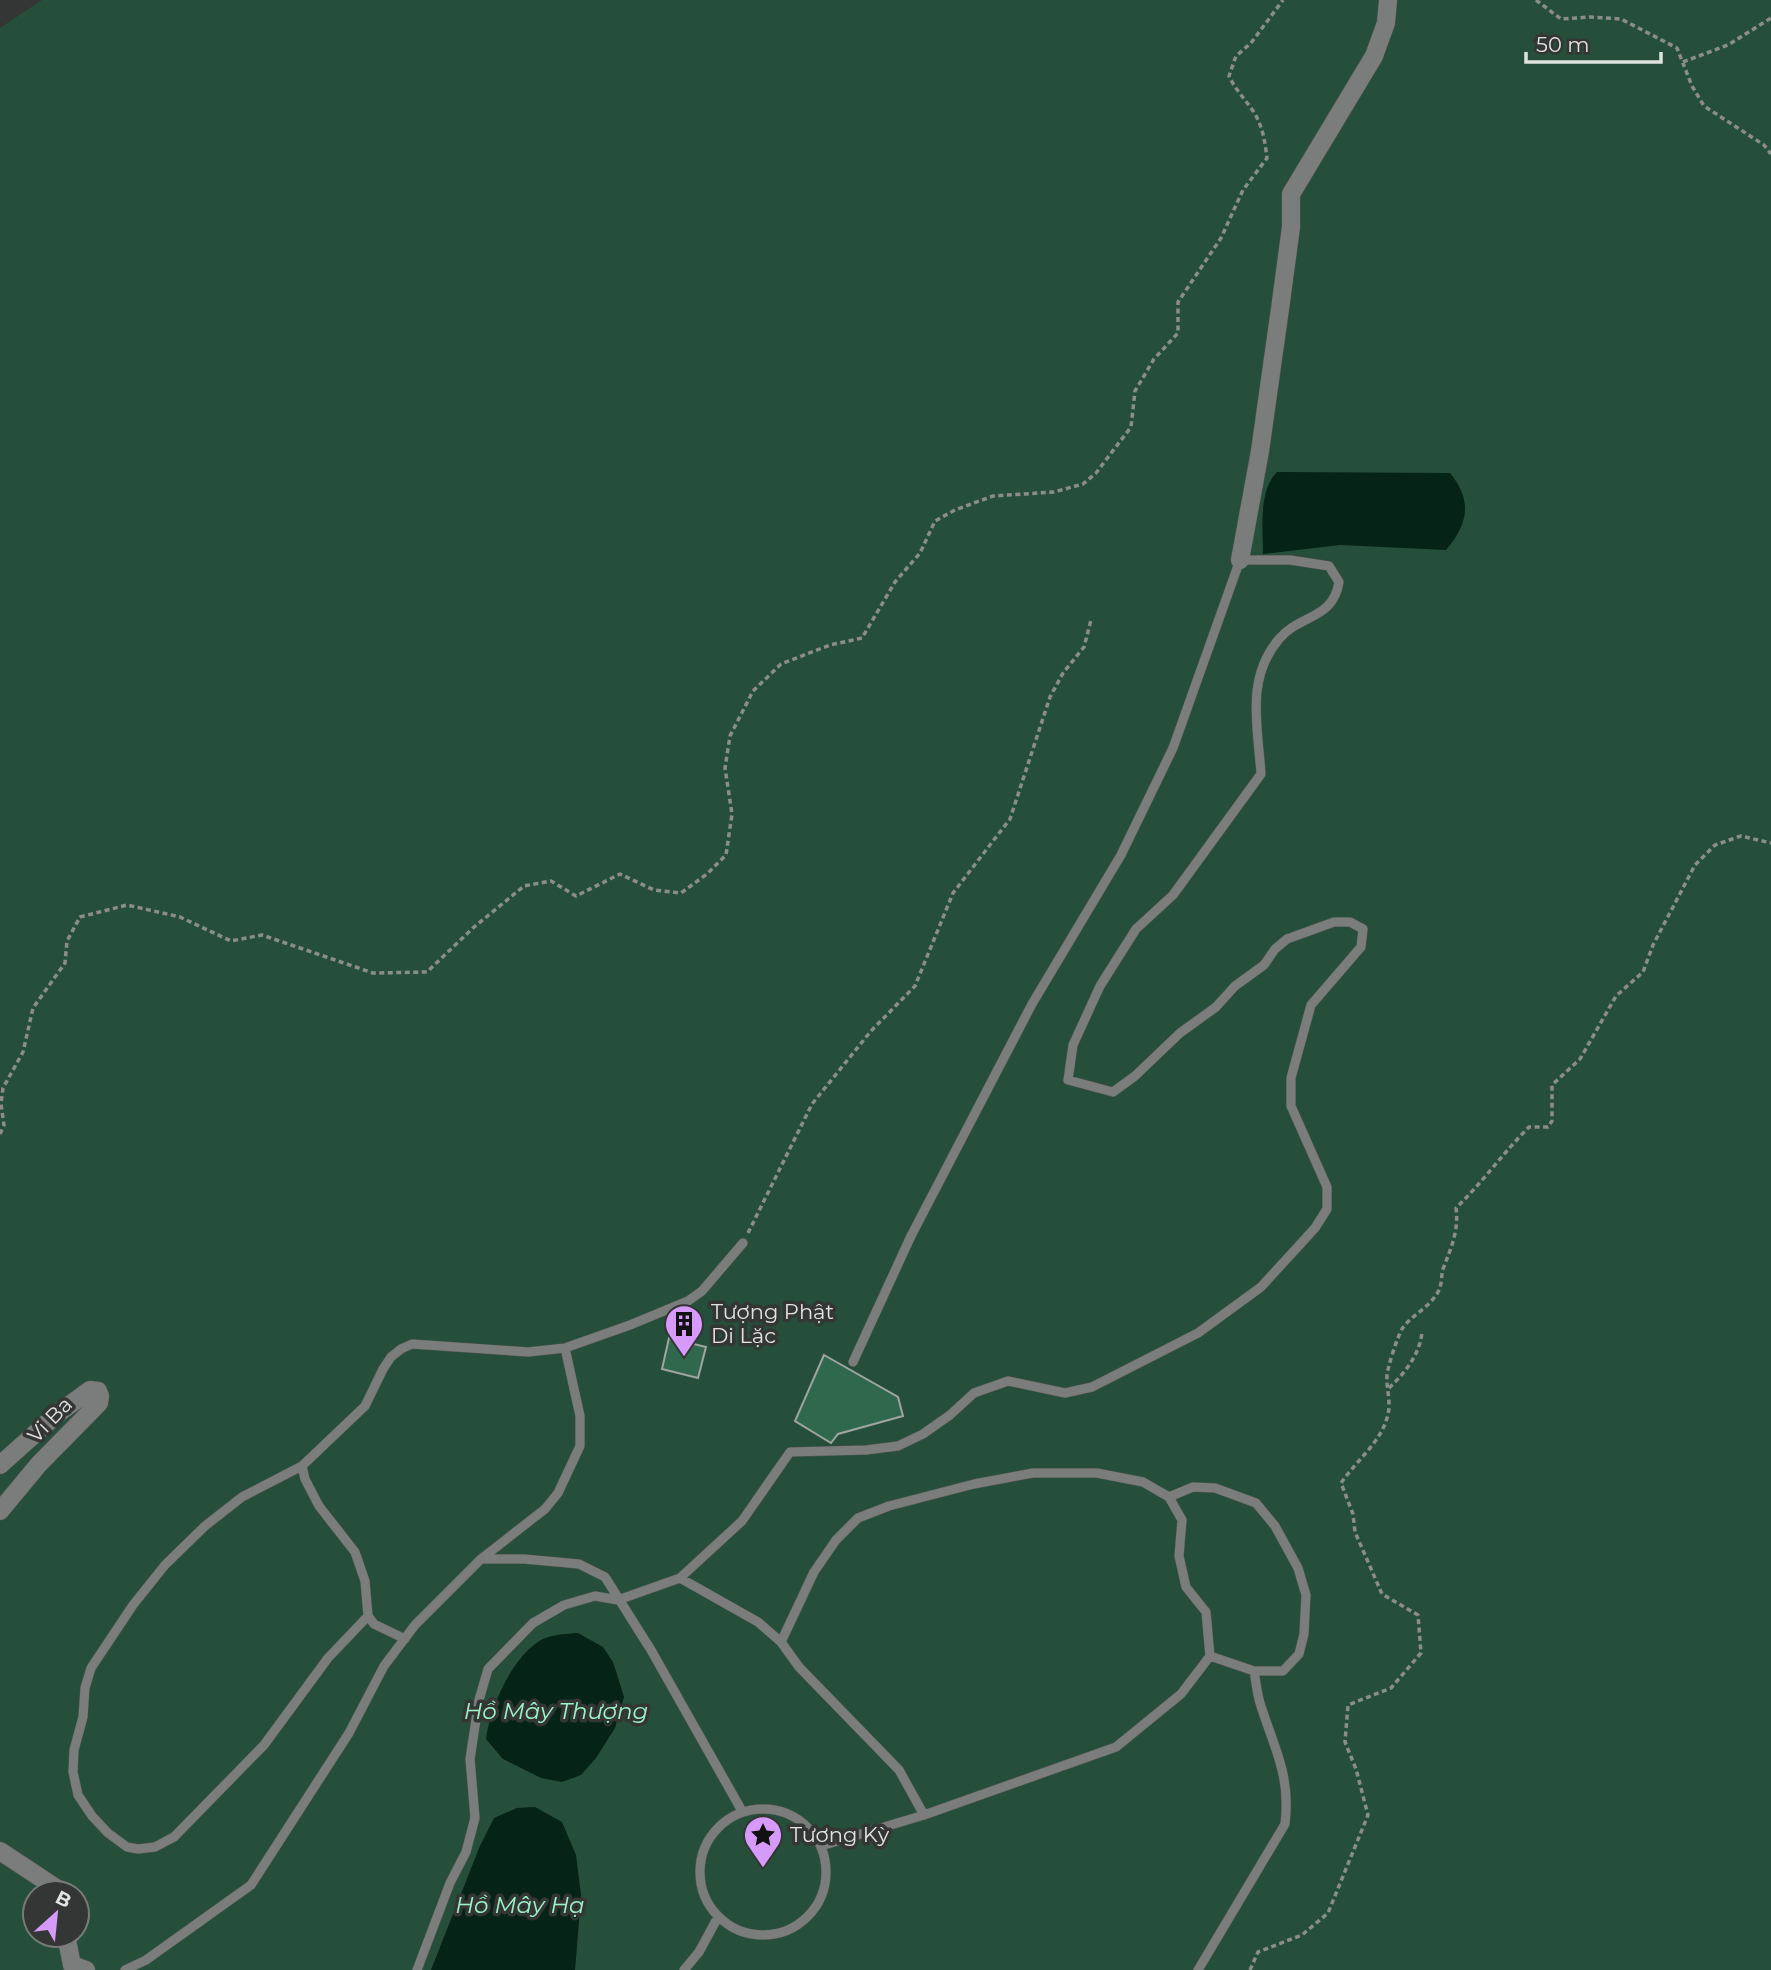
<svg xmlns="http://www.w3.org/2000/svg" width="1771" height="1970" font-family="Montserrat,sans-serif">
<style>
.green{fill:#264f3b;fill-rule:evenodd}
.water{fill:#052316}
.building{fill:#30684e;stroke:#a0a4a2;stroke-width:2}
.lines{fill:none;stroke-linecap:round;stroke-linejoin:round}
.lane-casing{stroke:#525553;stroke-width:10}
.street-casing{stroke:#525553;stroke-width:19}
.path{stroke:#8b8d8b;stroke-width:3.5;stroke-dasharray:5 3.5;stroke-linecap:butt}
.lane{stroke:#7a7d7b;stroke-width:9}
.street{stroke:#7a7d7b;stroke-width:18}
.labels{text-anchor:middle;stroke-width:7;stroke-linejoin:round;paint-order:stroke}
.poi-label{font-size:21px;fill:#e0e2e0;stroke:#333634;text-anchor:start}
.street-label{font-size:21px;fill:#e0e2e0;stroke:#333634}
.water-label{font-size:23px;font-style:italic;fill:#9cf2c7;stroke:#333634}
</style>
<rect width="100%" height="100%" fill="#333634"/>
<path class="green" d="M42,0h1729v1970h-1196l6,-75 -19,-72 -28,-16 -17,1 -37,38 -49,124h-431v-1942zM543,1639l70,23 11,35 -121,62 -17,-20c15,-34 26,-79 57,-100zM35,1893h42v42h-42z"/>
<path class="water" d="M1277,472l173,1c23,28 18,51 -4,77l-106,-5 -77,9c0,-25 -5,-63 14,-82z
M578,1633l25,14 10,15 11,35 -9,31 -19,30 -15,17 -19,7 -21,-4 -38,-19 -17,-20c4,-32 26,-82 55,-99 12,-6 24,-6 37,-7z
M535,1807l27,15 14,33 5,40 -6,75h-144l49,-124 14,-28 23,-10z"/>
<path class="building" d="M669,1338l37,9 -8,31 -36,-9z
M824,1355l74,42 5,19 -65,18 -7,9 -36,-22z"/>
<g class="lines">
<defs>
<path id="lane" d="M302,1466l-60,31 -37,29 -40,39 -32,40 -42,63 -6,20 -2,29 -9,33 -1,22 5,23 14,21 16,17 19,14 11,2 17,-2 19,-10 90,-92 64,-87 40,-42
M1169,1497l24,-10 22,1 41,15 19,23 23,42 8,27 -2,39 -5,20 -16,17h-29l-44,-15
M481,1559l64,-50 13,-16 22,-47v-30l-15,-68
M680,1578l78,44 23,20 18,25 100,103 25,45
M405,1639l-31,-15 -6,-8 -3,-35 -10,-29 -36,-46 -14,-27 -3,-13 63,-60 18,-37 8,-12 10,-8 11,-5 116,8 37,-4 65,-23 58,-24 14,-10 41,-48
M781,1642l33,-70 22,-32 22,-22 31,-12 85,-22 59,-11h64l46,9 26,15 13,23 -3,36 7,31 20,25 4,44 -29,38 -65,53 -192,68 -103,31
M700 1872a63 63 0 1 1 126 0a63 63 0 1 1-126 0Z
M125,1970l21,-10 105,-75 98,-152 35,-67 31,-41 66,-66h43l55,5 26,13 46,73 91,161
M417,1970l33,-87 16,-31 9,-34 -5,-59 9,-59 9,-31 45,-46 31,-18 31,-9 23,4 62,-22 62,-57 48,-69 76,-2 32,-4 25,-12 27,-19 24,-22 34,-12 57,12 27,-6 106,-54 63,-46 54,-59 12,-19v-22l-36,-81v-28l20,-73 50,-58 2,-18 -13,-7h-16l-47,17 -12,10 -11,16 -29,21 -19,21 -36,26 -45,43 -22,16 -45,-12 5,-35 27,-59 36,-57 37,-34 88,-121c-3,-47 -16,-95 18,-135 21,-25 54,-19 60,-57l-10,-16 -39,-6h-50l-67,188 -52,107 -89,149 -121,232 -58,126
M684,1970l15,-18 19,-35
M1198,1970l87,-146c6,-49 -11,-76 -25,-121 -3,-10 -4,-21 -6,-32"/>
<path id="street" d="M1240,560l20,-109 20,-142 11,-82v-33l83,-138 12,-33 2,-23
M0,1465l56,-50 34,-25 8,1 2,5 -1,7 -60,61 -39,47
M0,1851l56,37 1,5
M66,1935l6,30 14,5"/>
</defs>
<use href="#lane" class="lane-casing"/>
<use href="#street" class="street-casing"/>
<path class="path" d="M1536,0l25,19 29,-2 31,2 56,29 15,38 12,20 60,39 7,9
M1683,62l45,-17 43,-27
M0,1134l4,-9 -3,-21 2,-16 20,-36 10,-44 32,-45 2,-22 13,-24 47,-12 53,12 51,24 31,-6 111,38 54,-1 46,-44 51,-42 27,-5 25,15 44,-22 34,16 27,3 26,-19 19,-19 6,-41 -7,-46 5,-32 23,-45 28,-27 49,-19 32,-7 33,-56 25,-29 15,-32 20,-11 38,-14 61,-4 29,-8 13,-11 35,-46 4,-36 19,-32 24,-26v-31l43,-64 22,-48 24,-32c-2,-16 -4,-30 -12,-44 -8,-13 -19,-23 -26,-38l7,-20 15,-13 32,-43
M748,1233l64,-129 59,-73 44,-45 38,-93 57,-74 40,-122 13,-24 21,-26 7,-27
M1389,1388c16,-15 31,-34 33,-56
M1250,1970l8,-18 44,-17 26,-22 40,-98 -12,-46 -11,-27 3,-37 43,-17 30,-35 -3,-38 -36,-21 -27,-62 -2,-18 -12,-31c15,-22 39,-40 46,-65 5,-15 -1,-28 0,-43 1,-9 10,-37 15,-46 9,-14 29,-22 37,-39 3,-6 2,-14 4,-21 8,-21 16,-38 13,-61 26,-25 47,-55 73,-81h19l4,-6v-36l28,-26 36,-63 27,-24 10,-27 42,-80 20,-20 26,-9 30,7"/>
<use href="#lane" class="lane"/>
<use href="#street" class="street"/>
</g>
<defs>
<symbol id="building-pin" viewBox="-11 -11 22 30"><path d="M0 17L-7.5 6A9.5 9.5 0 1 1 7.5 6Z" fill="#d69bfa" stroke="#333634"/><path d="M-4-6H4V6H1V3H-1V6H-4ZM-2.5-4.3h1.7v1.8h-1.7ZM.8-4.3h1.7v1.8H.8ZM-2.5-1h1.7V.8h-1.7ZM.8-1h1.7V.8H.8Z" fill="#111"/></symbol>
<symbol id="sight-pin" viewBox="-11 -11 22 30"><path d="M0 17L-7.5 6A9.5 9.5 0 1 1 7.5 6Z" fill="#d69bfa" stroke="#333634"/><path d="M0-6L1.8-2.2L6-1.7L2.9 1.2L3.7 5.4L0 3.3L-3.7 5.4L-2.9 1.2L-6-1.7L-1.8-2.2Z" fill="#111"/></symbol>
</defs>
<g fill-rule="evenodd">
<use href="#building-pin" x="662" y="1302" width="44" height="60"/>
<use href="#sight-pin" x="741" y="1813" width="44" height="60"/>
</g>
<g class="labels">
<g class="poi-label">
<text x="711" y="1319">Tượng Phật<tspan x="711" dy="24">Di Lặc</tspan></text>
<text x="790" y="1842">Tương Kỳ</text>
</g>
<g class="street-label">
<text transform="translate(50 1420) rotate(-46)" y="7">Vi Ba</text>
</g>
<g class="water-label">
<text x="556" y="1719">Hồ Mây Thượng</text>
<text x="520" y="1913">Hồ Mây Hạ</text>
</g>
</g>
<g transform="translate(56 1914) rotate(27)"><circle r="33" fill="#333634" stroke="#787b79" stroke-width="2"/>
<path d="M0-5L12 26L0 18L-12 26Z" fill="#d69bfa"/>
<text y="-10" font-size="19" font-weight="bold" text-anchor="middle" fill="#e0e2e0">B</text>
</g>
<path d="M1526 52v10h135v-10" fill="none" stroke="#e0e2e0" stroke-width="3.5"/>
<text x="1536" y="52" font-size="21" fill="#e0e2e0" stroke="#333634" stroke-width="5" paint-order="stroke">50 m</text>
</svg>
